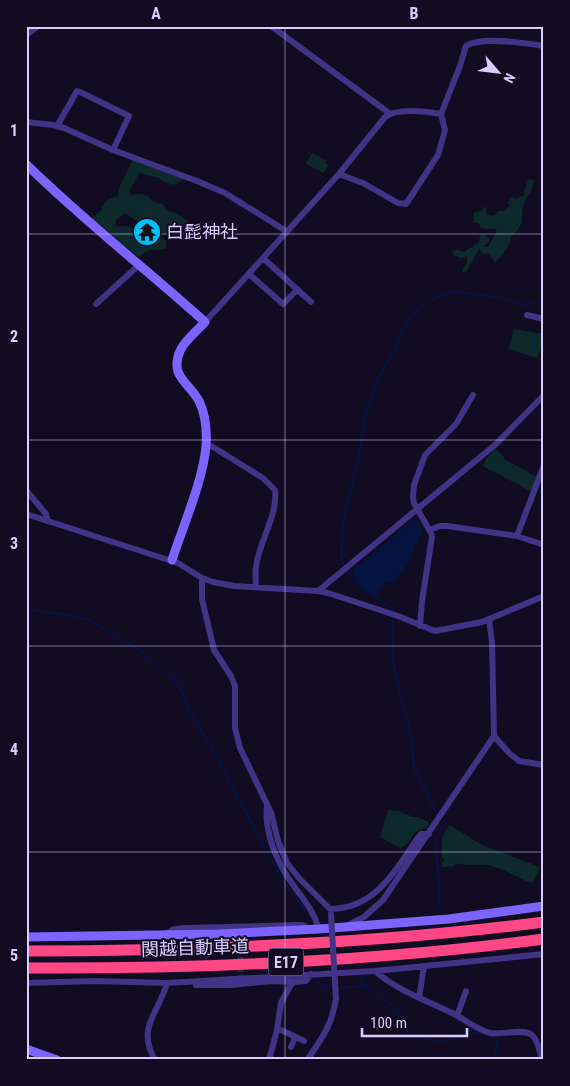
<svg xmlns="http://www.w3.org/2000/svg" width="570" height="1086" font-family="'Roboto Condensed','Noto Sans JP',sans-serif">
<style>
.green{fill:#0e292c}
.water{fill:#051341}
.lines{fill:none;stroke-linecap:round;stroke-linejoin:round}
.stream{stroke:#051341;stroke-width:2}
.street-tunnel{stroke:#302943;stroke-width:6;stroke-dasharray:6 3;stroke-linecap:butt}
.street{stroke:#413385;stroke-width:6}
.secondary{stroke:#7d63ff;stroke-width:9}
.highway{stroke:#ff4786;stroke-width:11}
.street-bridge{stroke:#413385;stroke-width:6}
.grid{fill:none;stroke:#d9ccff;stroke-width:1;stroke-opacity:0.55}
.labels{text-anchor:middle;stroke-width:4;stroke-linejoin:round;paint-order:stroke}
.shield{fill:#120c22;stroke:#9d92bd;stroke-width:1}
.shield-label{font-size:16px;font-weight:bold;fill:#d9ccff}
.poi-label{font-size:18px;fill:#d9ccff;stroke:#120c22;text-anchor:start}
.street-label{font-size:18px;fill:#d9ccff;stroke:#120c22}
.neatline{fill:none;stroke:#d9ccff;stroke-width:2}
.grid-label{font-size:16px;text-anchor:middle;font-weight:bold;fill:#d9ccff}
</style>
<rect width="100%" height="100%" fill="#120c22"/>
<path class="green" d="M312,153l15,8 -2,2 3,2 -4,8 -18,-9z
M132,161h3l48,17v2l-10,5 -10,-4 -4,-3 -20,-5 -8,15 -1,4 2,3 9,-1 7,2 6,6 9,2 4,7 9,2 24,16 -7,8 -8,-3 -7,7 -29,-15 -9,-6h-5l-8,-6h-3l-8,6 -1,5 2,2 11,-1 3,1 3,5 14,7 9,-6 3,1 6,8v7l-16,1 -12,7 -11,-10h-6l-2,-6 -26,-21 -1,-3 10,-7 -1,-3 8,-8 9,-3 1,-8z
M531,179l3,2 -3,11 -3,3 -6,13v14l-5,9 -6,6c0,7 -10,21 -16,25l-7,-9 -5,1 -4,-5 -12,22 -3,2 -2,-2 5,-9v-6l-6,2 -8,-3v-4l5,-1 7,2 4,-4h4l1,-3 3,-1 5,-11 7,5v3l-5,6h4l9,-17c-5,-3 -11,1 -17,-3v-3l-7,-2 1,-10 8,-1v-4l4,1 1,6 7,2 4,-5h6l6,-6 -2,-2 3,-6 5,2 8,-4 1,-7 3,-8z
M514,329l30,5v9l-7,15 -28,-9z
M495,449l9,8v2l33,18 -5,15 -49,-26 3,-7z
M388,810l12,1 1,2 8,2 1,2h7l12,5 -1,4 -14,7 -5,9 -8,7 -21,-12z
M450,825l32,20 58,22 -7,16c-15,-4 -27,-14 -42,-17 -12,-3 -23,1 -36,-3v3l-13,1 2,-9h-2c0,-16 -3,-20 8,-33z"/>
<path class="water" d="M415,518l8,11 -15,34 -15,21 -8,-2 -10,16 -12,-10 -11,-17z"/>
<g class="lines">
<path class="stream" d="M26,30l5,-4
M26,609l49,7 16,5 51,31 37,33 14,32 27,45 13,27 50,91 25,34 2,7
M437,814l-23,-46 -3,-34 -12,-44 -6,-29v-52l-28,-17 -21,-24 -3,-13 2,-33 15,-62 8,-49 15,-38 13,-21 9,-24 4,-3 2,-7 12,-11 16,-10 12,-4 10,-1 43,6 25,7 11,-4 6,1
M440,907l-4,-66 6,-13
M361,976l4,10 6,6 18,10 11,14 7,15 5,3 27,9 36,-11 21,6 1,8 -4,14
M318,980l4,7 11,2
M337,988l28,-2"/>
<path class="street-tunnel" d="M239,930l2,52"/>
<path class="street" d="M271,26l118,87
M26,35l12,-9
M26,122l27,3 11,3 49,22 84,31 28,12 61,38
M57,126l20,-35 3,1 49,24 -16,34
M339,174l24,9 35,20 8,1 32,-49 7,-25 -4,-16 19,-48 6,-20c15,-10 59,-3 78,0
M263,258l48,44
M249,274l34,30 14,-14
M96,304l44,-40
M527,315l17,4
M205,322l134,-148 46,-57c11,-9 41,-6 56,-3
M206,445l7,2 50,31 12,12c3,26 -16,51 -19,77 -1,7 0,14 0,20
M26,490l20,24 2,7
M26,514l152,49 24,15 11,4 21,4 84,5 178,-147 48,-49
M429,530l11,-4h7l70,10 27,9
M517,536l27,-71
M202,578v21l12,51 17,26 4,10v42l5,20 25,52 6,12 7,29 9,22 12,15 31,31c45,0 64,-37 87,-70l4,-5h8
M318,591l10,2 70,23 37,15 47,-9 62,-26
M420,626l2,-25 10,-64 -1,-4 -17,-30 -1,-6 1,-12 11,-30 31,-31 17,-29
M494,736l15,17 10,8 25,4
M267,806c-3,23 8,51 20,70 12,19 25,30 32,53
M348,925l16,-8 19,-17 111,-164 -2,-94 -3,-23
M165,935l9,-6 12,-1 116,-3 8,4
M375,971c24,21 54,30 81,44 11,6 22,15 34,18 11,2 34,-5 42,2 6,5 8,18 10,25
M26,983l68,-2 73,2 208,-12 169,-17
M196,985h35l41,-4 22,1
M419,998l5,-32
M457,1016l9,-25
M277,1028l27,13
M291,1047l4,-10
M155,1060c-19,-33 4,-47 12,-77
M269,1060l8,-30 4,-27 9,-17 4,-4 12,-1 5,-7
M307,1060c16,-23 24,-33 29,-61"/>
<path class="secondary" d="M26,164c57,56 120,105 179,158 -8,9 -20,18 -25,29 -11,26 10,32 19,50 7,14 8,30 7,45 -3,35 -23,80 -34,114
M26,937l193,-3 100,-5 130,-10 95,-13
M26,1049l31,11"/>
<path class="highway" d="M26,951c173,0 346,-7 518,-29
M26,968c173,1 346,-6 518,-29"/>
<path class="street-bridge" d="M331,914l5,85"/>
</g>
<path class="grid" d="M285,26v1034M26,234h518M26,440h518M26,646h518M26,852h518"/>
<defs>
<symbol id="temple-disc" viewBox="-11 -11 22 22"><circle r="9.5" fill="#00bdf7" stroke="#120c22"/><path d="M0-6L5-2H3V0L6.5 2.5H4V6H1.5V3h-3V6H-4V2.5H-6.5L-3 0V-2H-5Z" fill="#111"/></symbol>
</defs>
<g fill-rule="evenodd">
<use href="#temple-disc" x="131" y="216" width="32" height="32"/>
</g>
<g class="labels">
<rect class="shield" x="268.5" y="948.5" width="35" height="27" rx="4"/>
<g class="shield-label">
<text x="286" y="968">E17</text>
</g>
<g class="poi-label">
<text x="166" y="238">白髭神社</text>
</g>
<g class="street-label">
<text transform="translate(195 948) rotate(-2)" y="6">関越自動車道</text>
</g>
</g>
<rect width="570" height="1086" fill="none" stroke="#120c22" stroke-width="55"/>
<g transform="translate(498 72) rotate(118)" stroke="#120c22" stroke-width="4" paint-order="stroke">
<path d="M0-4L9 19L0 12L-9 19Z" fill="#d9ccff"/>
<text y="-8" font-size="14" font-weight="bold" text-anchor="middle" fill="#d9ccff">N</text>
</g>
<path d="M362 1028v8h105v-8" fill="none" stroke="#d9ccff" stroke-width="2.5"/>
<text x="370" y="1028" font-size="15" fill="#d9ccff" stroke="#120c22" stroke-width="4" paint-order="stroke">100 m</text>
<rect x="28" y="28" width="514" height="1030" class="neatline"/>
<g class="grid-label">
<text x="156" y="19">A</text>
<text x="414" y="19">B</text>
<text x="14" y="136">1</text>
<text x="14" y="342">2</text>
<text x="14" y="549">3</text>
<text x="14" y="755">4</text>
<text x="14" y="961">5</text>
</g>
</svg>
